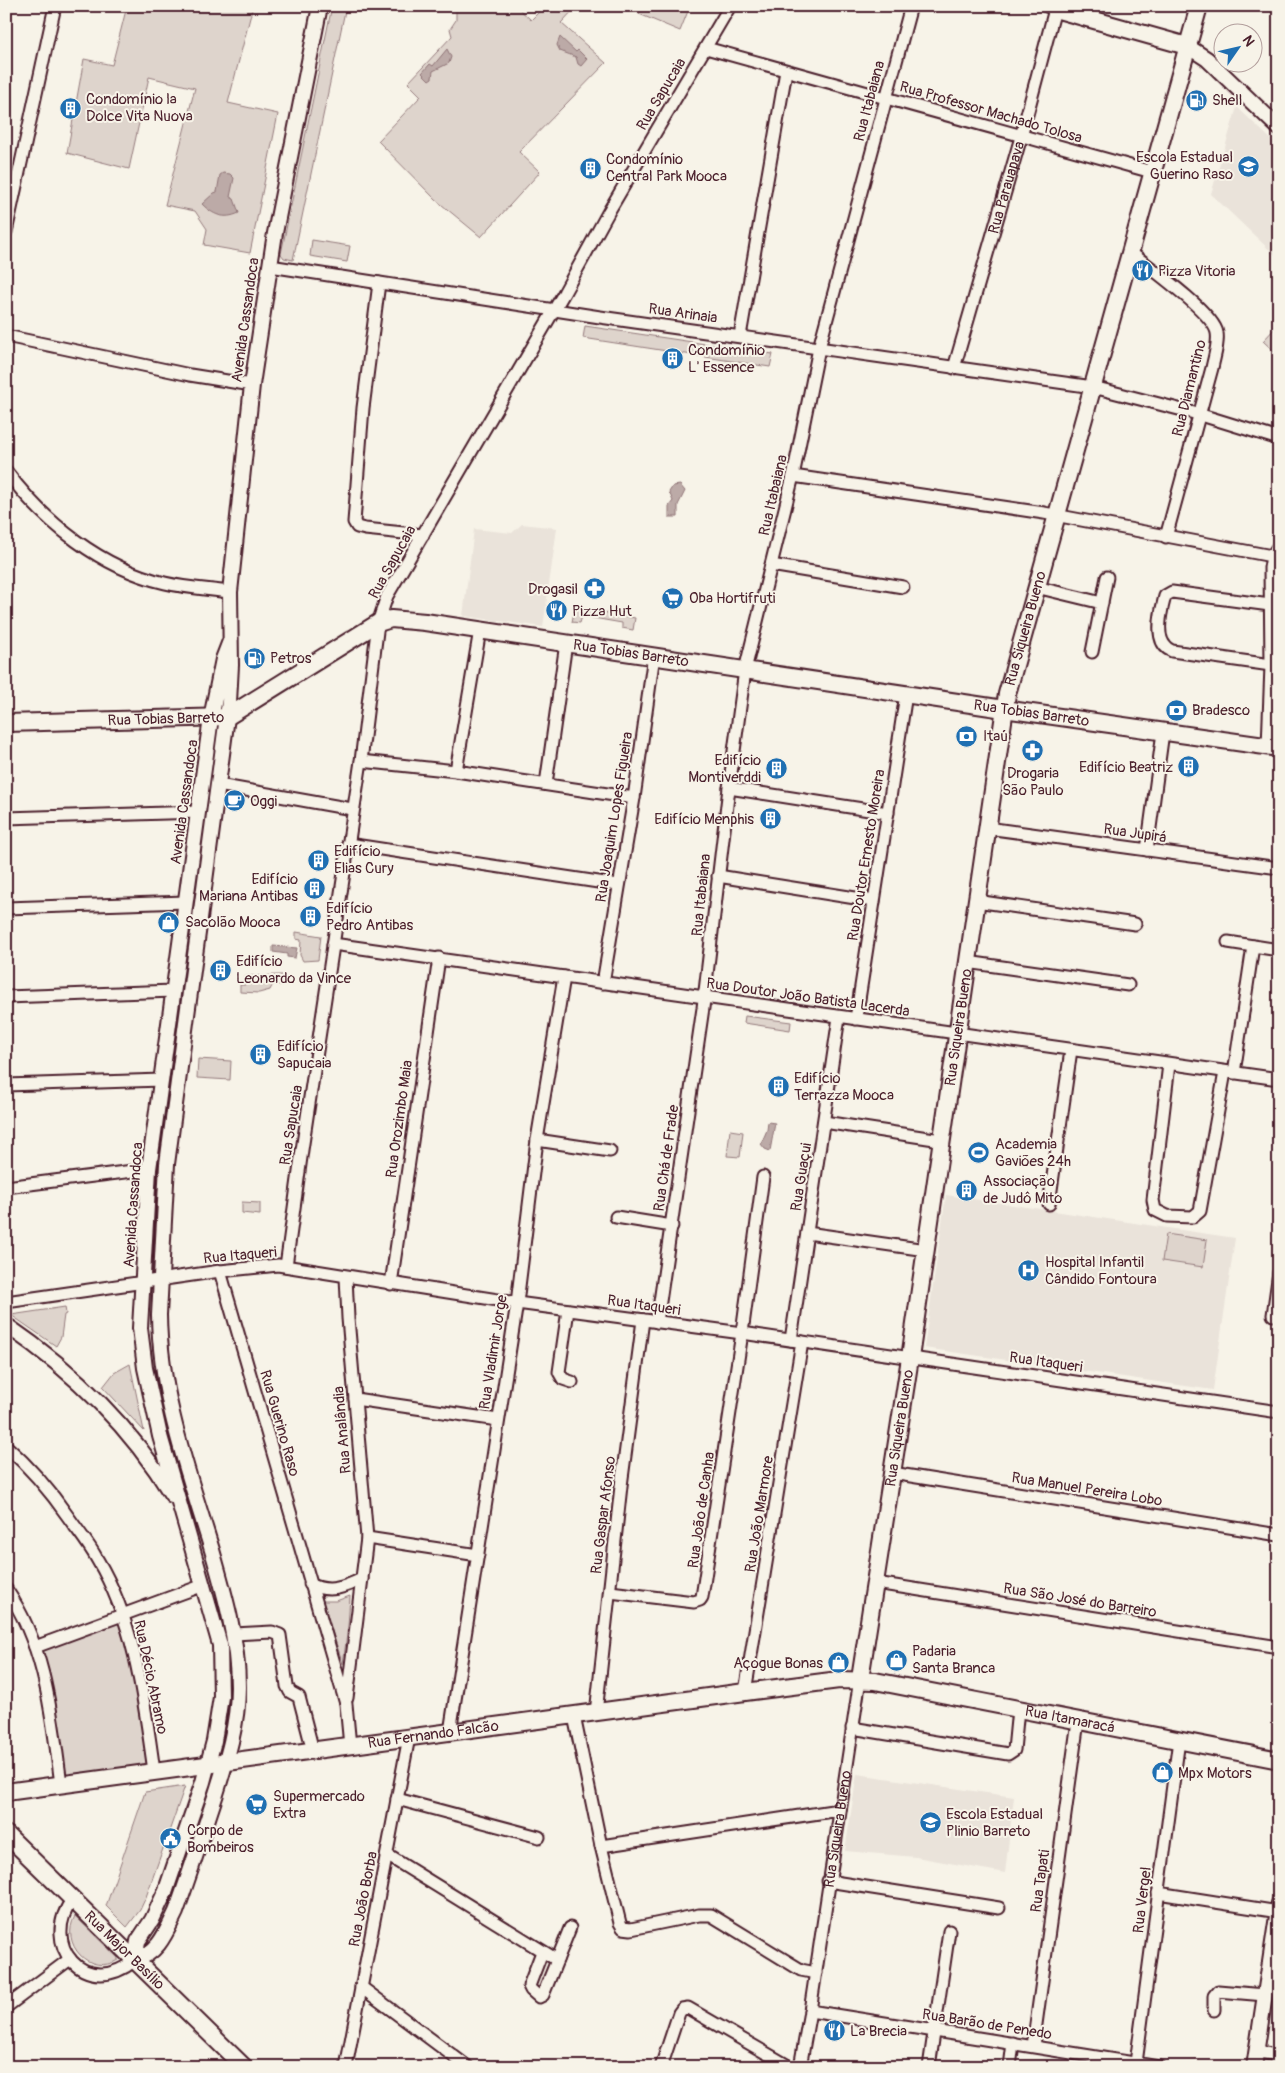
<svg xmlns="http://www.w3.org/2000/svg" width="1285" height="2073" font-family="Pangolin,sans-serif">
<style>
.built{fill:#eae3da}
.green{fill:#ded4cc;stroke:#947a7c}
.water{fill:#bcaaa7;stroke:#8e7275}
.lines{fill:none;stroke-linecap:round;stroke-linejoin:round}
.minor-casing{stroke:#4a1f2b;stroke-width:15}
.tertiary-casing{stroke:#4a1f2b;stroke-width:18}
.secondary-casing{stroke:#4a1f2b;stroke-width:20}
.minor{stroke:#f7f3e8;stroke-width:11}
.tertiary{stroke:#f7f3e8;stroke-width:14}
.secondary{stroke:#f7f3e8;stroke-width:16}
.labels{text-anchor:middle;stroke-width:4;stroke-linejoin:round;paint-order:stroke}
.street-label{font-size:15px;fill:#4a1f2b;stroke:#f7f3e8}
.poi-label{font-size:15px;fill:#4a1f2b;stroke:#f7f3e8;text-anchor:start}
</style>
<rect width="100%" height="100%" fill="#f7f3e8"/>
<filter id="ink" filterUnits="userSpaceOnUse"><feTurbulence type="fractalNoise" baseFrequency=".02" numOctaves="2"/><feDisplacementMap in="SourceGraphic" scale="10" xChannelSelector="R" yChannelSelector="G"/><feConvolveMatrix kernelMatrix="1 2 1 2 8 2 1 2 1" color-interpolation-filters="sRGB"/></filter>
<g filter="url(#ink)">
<path class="built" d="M1237,107l42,40v112l-68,-65z
M522,524l35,4 -14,99 -80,-11 11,-87 38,4z
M946,1195l289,43 -22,152 -289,-42z
M857,1774l157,23 -9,76 -89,-16 -71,-6z"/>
<path class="green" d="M127,6h126l-25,97 50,11 -28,139 -46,-8 3,-16 -12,-18 -30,-6 30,-117 -46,-11 -20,92 -62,-16 17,-94 28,6z
M332,6h14l-53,254 -9,-2 -3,-4z
M458,6h58l15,14 14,-14h32l-16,17 45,40 -87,89 21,20 -59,65 -45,-37 -58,-59 43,-45 -13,-13 44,-47 -2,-7 6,-9v-11z
M643,6h47l-10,25 -41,-17z
M312,240l38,6 -3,16 -37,-6z
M585,326l188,28 -3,13 -187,-29z
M1277,326l2,1v29l-16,-15z
M575,607l60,11 -2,12 -11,-2v-5l-40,-7 -2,7 -8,-1z
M214,744h4l-52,380 -4,-1z
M296,932l25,4 -3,24 -15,1 -3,-6 1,-15 -5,-1z
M282,975v10l-9,-1 -3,6 -11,3 -19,-1v-7h5v-8l2,-1z
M745,1016l46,6 -1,8 -46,-7z
M198,1059l33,2 -1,19 -33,-2z
M730,1130l13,2 -3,25 -13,-1z
M242,1202l18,1v12l-18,-2z
M1166,1234l41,6 -4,27 -41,-6z
M65,1307l1,7 -2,1 -3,22 -5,9 -45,-31z
M130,1364l14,67 -41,-44 11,-14z
M350,1596l-2,30 -5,38 -21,-63h14z
M123,1617l31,154 -93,13 -26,-137z
M185,1786l-39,111 -6,13 -13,17 -21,-21 39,-114z
M75,1916l43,42v2c-28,17 -59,-16 -43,-44z"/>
<path class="water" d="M560,37l16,15 2,-2 9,9 -6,7 -3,-2 -2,-7 -16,-6 -3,-6z
M447,49l4,8 -2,6 -16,8 -1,7 -3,2 -7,-7 8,-9 3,2z
M223,173l7,1 4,4 -4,19 4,2 5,14c-15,7 -26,2 -37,-9l12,-11 3,-1 3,-17z
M680,485l5,6 -7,14v12h-9v-11l4,-5 -4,-9 4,-6z
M273,946l24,2 -2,10 -8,-1v-3l-14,-2z
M768,1122l7,1 -5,28 -5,-2 -4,-5 6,-14z"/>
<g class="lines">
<defs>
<g id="minor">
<path d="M706,48l446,124"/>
<path d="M6,232l49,-226"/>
<path d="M1130,252c18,14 84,61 87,81 2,11 -3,24 -5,35l-46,169"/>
<path d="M270,266l330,51 493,70 105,27 81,25"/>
<path d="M379,283l-16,125 -9,114 3,5 8,2 58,6"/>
<path d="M6,336l184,39 62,10"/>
<path d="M740,336l46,-265"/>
<path id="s1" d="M954,368l67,-231 34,-128 -9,-3"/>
<path d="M6,471c39,52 95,97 159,112 21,5 43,6 65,9"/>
<path d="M793,476l251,37 228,43"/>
<path d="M771,565l132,22"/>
<path d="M1036,587l66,16"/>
<path d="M1270,605l-98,-13 -7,4 -1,4c-4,15 -10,44 8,51l99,14"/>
<path d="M1092,652l15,-75"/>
<path d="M1268,747l3,-82 -1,-97 2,-12 7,-11"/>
<path d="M361,761l95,10 178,27"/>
<path d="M456,771l24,-141"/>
<path d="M546,784l20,-141"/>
<path d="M218,785l134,24"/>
<path d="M729,788l159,25"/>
<path d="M6,818l193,-6"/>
<path d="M987,828l292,40"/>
<path d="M348,844l270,41"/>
<path d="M1147,850l16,-118"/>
<path d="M718,876l156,25"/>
<path d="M976,901l159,23"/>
<path d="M6,908l180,-6"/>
<path d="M1228,942l51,8"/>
<path d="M333,944l946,135"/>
<path d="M967,962l161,23"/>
<path d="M603,983l31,-185 20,-143"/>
<path d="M6,997l168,-6"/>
<path d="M856,1019l50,-325"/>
<path d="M1169,1064l-16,136 2,10 12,6 26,1 7,-6 25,-139"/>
<path d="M1234,1073l19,-127"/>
<path d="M6,1085l156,-5"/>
<path d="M824,1122l117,18"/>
<path d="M537,1140l73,11"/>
<path d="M6,1187l143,-18"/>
<path d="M1049,1204l22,-154"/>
<path d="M616,1217l56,9"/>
<path d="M807,1233l119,17"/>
<path d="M286,1266l16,-116 59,-389 17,-138 9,-27 177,-303 45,-82 121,-205"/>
<path d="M220,1271l126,433 4,42"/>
<path d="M346,1277l2,41 19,220 -20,160"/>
<path d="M391,1284l48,-326"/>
<path d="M6,1302l214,-31 58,-6 239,38 225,30 537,79"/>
<path d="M568,1310l-9,62 4,7 9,3"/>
<path d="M1273,1315l6,-43"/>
<path d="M657,1322l46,-314 26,-220 16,-118 48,-194 26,-128 92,-342"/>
<path d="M791,1340l48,-323"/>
<path d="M355,1399l143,21"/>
<path d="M6,1446c24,21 45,46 63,72 9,13 20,26 28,41 38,63 47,141 57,212"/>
<path d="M892,1473l387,62"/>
<path d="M367,1538l111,17"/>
<path d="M876,1583l403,64"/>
<path d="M310,1584c19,10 35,3 52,-5"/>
<path d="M6,1589c40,57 46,129 55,195"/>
<path d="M610,1592l84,10 6,-2 2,-3 40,-264 21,-156"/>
<path d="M234,1634l38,-2 8,3 7,51 3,6 9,5 14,54"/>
<path d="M35,1647l169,-62"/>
<path d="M745,1692l57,-350"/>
<path d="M596,1713l25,-227 22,-166"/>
<path d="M574,1716l27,130 19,77 3,5 8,1 68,-14h12l90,55 15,3"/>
<path d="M852,1728l156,26 6,-4 4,-41"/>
<path d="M450,1732l67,-429 20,-163 27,-163"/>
<path d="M397,1799l142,38"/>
<path d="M601,1846l238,-36"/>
<path d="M387,1855l170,105"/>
<path d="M828,1881l171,27"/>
<path d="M1158,1893l121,19"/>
<path d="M73,1899c-35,44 12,102 62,61"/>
<path d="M542,1952l-13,34 2,4 8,7 4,-2 27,-67"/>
<path d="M361,1987l107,80"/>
<path d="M6,2007l64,-48"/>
<path d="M1214,2010v-14l4,-5 47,4"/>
<path d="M810,2011l349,56"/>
<path d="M1033,2046l45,-325"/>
<path d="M1257,2052l22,3"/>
<path d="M1136,2063l43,-323"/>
<path d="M346,2067l63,-330"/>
<path d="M661,2067l18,-54 3,-4 6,-1 102,59"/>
<path id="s2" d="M800,2067l10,-56 50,-332"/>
<path d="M929,2067l20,-136"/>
<path d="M1010,2067l3,-24"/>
</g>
<path id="tertiary" d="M1187,46l20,13 72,69
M230,641l-7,18 -12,59 -62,451 -9,159 5,40 15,68 60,209 1,52 -7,44 -11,41 -37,108 -14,30 -14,21 -3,19c24,-7 31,-28 41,-48 14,-39 27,-79 40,-118 11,-35 22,-70 22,-107 0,-47 -13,-92 -26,-137 -23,-76 -52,-154 -53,-235l8,-151 62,-462 2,-37 -1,-73 22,-207 23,-152 45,-227
M6,1325c66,45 124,101 166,170
M1254,2067l25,-164"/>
<g id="secondary">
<path d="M1055,6v3l132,37"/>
<path id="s3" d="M6,723l221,-6 151,-94 13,-4 34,3 579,87 275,39"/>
<path id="s4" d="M860,1679l50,-321 97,-664 192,-688"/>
<path id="s5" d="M6,1792l739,-100 94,-12 36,1 404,79"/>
<path id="s6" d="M6,1834l238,233"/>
</g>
</defs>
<use href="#minor" class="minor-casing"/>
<use href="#tertiary" class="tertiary-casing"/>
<use href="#secondary" class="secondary-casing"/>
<use href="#minor" class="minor"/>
<use href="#tertiary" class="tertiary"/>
<use href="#secondary" class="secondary"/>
</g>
</g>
<defs>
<symbol id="fuel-disc" viewBox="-11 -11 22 22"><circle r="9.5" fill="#1f6fb2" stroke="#f7f3e8"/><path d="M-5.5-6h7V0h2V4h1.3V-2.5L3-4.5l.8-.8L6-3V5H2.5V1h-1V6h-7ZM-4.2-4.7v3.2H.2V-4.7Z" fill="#fff"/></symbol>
<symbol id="building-disc" viewBox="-11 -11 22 22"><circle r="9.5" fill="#1f6fb2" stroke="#f7f3e8"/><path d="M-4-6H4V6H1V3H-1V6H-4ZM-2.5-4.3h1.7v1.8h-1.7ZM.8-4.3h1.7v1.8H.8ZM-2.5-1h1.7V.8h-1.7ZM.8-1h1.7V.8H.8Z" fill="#fff"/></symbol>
<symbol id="school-disc" viewBox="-11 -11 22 22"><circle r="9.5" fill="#1f6fb2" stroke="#f7f3e8"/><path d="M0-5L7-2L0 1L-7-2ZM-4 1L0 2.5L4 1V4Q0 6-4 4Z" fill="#fff"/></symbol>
<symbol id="restaurant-disc" viewBox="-11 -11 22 22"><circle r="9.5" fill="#1f6fb2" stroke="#f7f3e8"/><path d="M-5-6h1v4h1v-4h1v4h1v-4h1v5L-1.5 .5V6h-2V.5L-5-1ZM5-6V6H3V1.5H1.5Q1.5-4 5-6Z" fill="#fff"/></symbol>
<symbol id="pharmacy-disc" viewBox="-11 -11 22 22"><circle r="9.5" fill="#1f6fb2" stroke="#f7f3e8"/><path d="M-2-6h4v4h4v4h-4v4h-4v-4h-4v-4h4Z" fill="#fff"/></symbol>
<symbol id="supermarket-disc" viewBox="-11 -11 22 22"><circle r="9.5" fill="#1f6fb2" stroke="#f7f3e8"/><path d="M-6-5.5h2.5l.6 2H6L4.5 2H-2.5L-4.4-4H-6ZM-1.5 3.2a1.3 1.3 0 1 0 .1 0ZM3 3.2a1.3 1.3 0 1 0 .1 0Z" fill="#fff"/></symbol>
<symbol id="bank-disc" viewBox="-11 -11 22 22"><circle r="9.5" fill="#1f6fb2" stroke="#f7f3e8"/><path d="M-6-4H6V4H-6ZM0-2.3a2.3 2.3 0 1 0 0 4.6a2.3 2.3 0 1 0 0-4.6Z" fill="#fff"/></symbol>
<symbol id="cafe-disc" viewBox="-11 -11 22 22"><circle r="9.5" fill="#1f6fb2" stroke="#f7f3e8"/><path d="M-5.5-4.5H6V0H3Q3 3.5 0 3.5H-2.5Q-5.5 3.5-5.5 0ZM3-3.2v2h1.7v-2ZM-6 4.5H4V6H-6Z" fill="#fff"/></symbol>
<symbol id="shop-disc" viewBox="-11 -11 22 22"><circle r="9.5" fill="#1f6fb2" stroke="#f7f3e8"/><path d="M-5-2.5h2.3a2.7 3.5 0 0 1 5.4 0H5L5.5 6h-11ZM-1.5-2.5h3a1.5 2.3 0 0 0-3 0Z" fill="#fff"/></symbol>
<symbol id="stadium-disc" viewBox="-11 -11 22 22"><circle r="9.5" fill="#1f6fb2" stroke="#f7f3e8"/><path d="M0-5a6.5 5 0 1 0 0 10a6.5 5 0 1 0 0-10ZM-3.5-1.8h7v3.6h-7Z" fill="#fff"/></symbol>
<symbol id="hospital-disc" viewBox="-11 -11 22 22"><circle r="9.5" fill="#1f6fb2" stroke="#f7f3e8"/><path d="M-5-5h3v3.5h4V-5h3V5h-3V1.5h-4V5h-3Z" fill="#fff"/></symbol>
<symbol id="civic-disc" viewBox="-11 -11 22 22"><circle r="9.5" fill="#1f6fb2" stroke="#f7f3e8"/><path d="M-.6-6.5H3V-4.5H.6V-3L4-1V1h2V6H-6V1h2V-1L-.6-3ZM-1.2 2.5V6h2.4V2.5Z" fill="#fff"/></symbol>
</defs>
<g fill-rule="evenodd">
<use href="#fuel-disc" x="1184" y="88" width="25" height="25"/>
<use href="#building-disc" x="58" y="96" width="25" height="25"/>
<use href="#school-disc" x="1236" y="154" width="25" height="25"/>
<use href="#building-disc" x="578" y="156" width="25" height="25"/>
<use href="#restaurant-disc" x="1130" y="258" width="25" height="25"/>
<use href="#building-disc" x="660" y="346" width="25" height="25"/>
<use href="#pharmacy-disc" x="582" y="576" width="25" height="25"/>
<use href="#supermarket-disc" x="660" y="586" width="25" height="25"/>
<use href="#restaurant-disc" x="544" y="598" width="25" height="25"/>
<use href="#fuel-disc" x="242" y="646" width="25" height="25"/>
<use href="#bank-disc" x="1164" y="698" width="25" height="25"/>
<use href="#bank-disc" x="954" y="724" width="25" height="25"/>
<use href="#pharmacy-disc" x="1020" y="738" width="25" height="25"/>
<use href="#building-disc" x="1176" y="754" width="25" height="25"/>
<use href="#building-disc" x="764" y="756" width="25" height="25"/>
<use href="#cafe-disc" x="222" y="788" width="25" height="25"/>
<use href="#building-disc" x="758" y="806" width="25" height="25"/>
<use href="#building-disc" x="306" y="848" width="25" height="25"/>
<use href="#building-disc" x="302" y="876" width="25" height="25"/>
<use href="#building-disc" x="298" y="904" width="25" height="25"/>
<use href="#shop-disc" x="156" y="910" width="25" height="25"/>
<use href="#building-disc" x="208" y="958" width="25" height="25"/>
<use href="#building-disc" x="248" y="1042" width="25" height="25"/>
<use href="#building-disc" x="766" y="1074" width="25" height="25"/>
<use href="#stadium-disc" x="966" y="1140" width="25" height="25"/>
<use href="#building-disc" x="954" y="1178" width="25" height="25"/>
<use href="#hospital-disc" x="1016" y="1258" width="25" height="25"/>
<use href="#shop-disc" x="884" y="1648" width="25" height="25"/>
<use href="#shop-disc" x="826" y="1650" width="25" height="25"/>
<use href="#shop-disc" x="1150" y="1760" width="25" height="25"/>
<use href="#supermarket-disc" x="244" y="1792" width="25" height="25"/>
<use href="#school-disc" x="918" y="1810" width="25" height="25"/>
<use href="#civic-disc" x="158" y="1826" width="25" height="25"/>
<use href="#restaurant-disc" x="822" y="2018" width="25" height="25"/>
</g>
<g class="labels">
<g class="street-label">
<text transform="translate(661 94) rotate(-59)" y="5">Rua Sapucaia</text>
<text transform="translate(869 101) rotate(-75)" y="5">Rua Itabaiana</text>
<text transform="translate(991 112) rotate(16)" y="5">Rua Professor Machado Tolosa</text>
<text dy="5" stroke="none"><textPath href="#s1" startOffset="188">Rua Parauapava</textPath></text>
<text transform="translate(683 313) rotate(8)" y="5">Rua Arinaia</text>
<text transform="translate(245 320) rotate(-82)" y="5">Avenida Cassandoca</text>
<text transform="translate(1189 388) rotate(-76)" y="5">Rua Diamantino</text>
<text transform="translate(773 495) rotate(-77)" y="5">Rua Itabaiana</text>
<text transform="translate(392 562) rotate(-61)" y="5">Rua Sapucaia</text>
<text dy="5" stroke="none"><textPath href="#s4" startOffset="1064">Rua Siqueira Bueno</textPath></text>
<text dy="5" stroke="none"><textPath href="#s3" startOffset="655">Rua Tobias Barreto</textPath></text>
<text dy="5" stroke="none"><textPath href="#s3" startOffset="1060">Rua Tobias Barreto</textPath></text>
<text dy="5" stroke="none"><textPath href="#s3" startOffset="160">Rua Tobias Barreto</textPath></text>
<text transform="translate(184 802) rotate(-82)" y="5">Avenida Cassandoca</text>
<text transform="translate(614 817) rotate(-81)" y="5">Rua Joaquim Lopes Figueira</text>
<text transform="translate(1135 833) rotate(8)" y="5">Rua Jupirá</text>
<text transform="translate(866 855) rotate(-81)" y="5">Rua Doutor Ernesto Moreira</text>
<text transform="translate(701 895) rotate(-84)" y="5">Rua Itabaiana</text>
<text transform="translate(808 997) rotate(8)" y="5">Rua Doutor João Batista Lacerda</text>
<text dy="5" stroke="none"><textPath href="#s4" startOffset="659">Rua Siqueira Bueno</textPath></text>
<text transform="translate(399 1119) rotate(-82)" y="5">Rua Orozimbo Maia</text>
<text transform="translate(291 1125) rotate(-81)" y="5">Rua Sapucaia</text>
<text transform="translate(666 1158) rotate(-82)" y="5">Rua Chá de Frade</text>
<text transform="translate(801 1177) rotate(-81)" y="5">Rua Guaçui</text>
<text transform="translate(133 1205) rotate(-86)" y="5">Avenida Cassandoca</text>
<text transform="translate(240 1255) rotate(-5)" y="5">Rua Itaqueri</text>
<text transform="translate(644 1305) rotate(8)" y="5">Rua Itaqueri</text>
<text transform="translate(493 1352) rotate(-81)" y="5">Rua Vladimir Jorge</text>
<text transform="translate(1046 1362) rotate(8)" y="5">Rua Itaqueri</text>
<text transform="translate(280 1423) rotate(74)" y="5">Rua Guerino Raso</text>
<text dy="5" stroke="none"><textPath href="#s4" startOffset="254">Rua Siqueira Bueno</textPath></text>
<text transform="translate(342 1430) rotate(-95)" y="5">Rua Analândia</text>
<text transform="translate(1087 1489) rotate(9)" y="5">Rua Manuel Pereira Lobo</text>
<text transform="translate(701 1510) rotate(-82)" y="5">Rua João de Canha</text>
<text transform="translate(759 1514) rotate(-81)" y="5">Rua João Marmore</text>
<text transform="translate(603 1515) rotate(-83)" y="5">Rua Gaspar Afonso</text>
<text transform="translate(1080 1600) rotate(9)" y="5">Rua São José do Barreiro</text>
<text transform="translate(151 1677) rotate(78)" y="5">Rua Décio Abramo</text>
<text dy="5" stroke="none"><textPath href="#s5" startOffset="1075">Rua Itamaracá</textPath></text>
<text dy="5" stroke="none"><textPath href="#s5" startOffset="431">Rua Fernando Falcão</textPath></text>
<text dy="5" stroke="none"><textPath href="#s2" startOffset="241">Rua Siqueira Bueno</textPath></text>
<text transform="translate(1040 1881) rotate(-82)" y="5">Rua Tapati</text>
<text transform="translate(363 1899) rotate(-79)" y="5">Rua João Borba</text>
<text transform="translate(1142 1900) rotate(-83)" y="5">Rua Vergel</text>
<text dy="5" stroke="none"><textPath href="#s6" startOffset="166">Rua Major Basílio</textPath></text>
<text transform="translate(987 2024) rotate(9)" y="5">Rua Barão de Penedo</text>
</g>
<g class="poi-label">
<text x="86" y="104">Condomínio la<tspan x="86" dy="17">Dolce Vita Nuova</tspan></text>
<text x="1212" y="105">Shell</text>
<text x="1233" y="162" text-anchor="end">Escola Estadual<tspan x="1233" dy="17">Guerino Raso</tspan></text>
<text x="606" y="164">Condomínio<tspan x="606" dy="17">Central Park Mooca</tspan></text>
<text x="1158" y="276">Pizza Vitoria</text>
<text x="688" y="355">Condomínio<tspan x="688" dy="17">L' Essence</tspan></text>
<text x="578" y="594" text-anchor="end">Drogasil</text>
<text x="689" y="603">Oba Hortifruti</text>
<text x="572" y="616">Pizza Hut</text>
<text x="270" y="663">Petros</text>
<text x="1192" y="715">Bradesco</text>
<text x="983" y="741">Itaú</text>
<text x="761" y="765" text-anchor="end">Edifício<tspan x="761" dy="17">Montiverddi</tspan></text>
<text x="1173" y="772" text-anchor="end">Edifício Beatriz</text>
<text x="1033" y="778" text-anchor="middle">Drogaria<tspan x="1033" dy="17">São Paulo</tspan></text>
<text x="250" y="806">Oggi</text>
<text x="754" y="824" text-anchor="end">Edifício Menphis</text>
<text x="334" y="856">Edifício<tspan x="334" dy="17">Elias Cury</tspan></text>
<text x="298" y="884" text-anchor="end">Edifício<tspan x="298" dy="17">Mariana Antibas</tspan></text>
<text x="326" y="913">Edifício<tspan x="326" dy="17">Pedro Antibas</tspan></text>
<text x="185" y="927">Sacolão Mooca</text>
<text x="236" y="966">Edifício<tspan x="236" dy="17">Leonardo da Vince</tspan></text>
<text x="277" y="1051">Edifício<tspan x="277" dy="17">Sapucaia</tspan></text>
<text x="794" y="1083">Edifício<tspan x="794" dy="17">Terrazza Mooca</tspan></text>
<text x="995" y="1149">Academia<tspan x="995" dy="17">Gaviões 24h</tspan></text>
<text x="983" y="1186">Associação<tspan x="983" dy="17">de Judô Mito</tspan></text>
<text x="1045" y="1267">Hospital Infantil<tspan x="1045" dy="17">Cândido Fontoura</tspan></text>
<text x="912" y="1656">Padaria<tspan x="912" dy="17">Santa Branca</tspan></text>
<text x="823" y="1668" text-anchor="end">Açogue Bonas</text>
<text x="1178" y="1778">Mpx Motors</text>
<text x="273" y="1801">Supermercado<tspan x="273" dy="17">Extra</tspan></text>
<text x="946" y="1819">Escola Estadual<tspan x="946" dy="17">Plinio Barreto</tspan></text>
<text x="187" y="1835">Corpo de<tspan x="187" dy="17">Bombeiros</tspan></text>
<text x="850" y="2036">La Brecia</text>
</g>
</g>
<rect width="1285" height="2073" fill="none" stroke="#f7f3e8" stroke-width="25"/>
<rect x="12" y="12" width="1260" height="2048" fill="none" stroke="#4a1f2b" stroke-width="2" filter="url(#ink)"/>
<g transform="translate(1238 48) rotate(56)"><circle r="24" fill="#f7f3e8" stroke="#b29e9c"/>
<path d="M0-4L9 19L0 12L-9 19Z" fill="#1f6fb2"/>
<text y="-8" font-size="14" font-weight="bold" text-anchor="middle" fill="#4a1f2b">N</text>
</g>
</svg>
